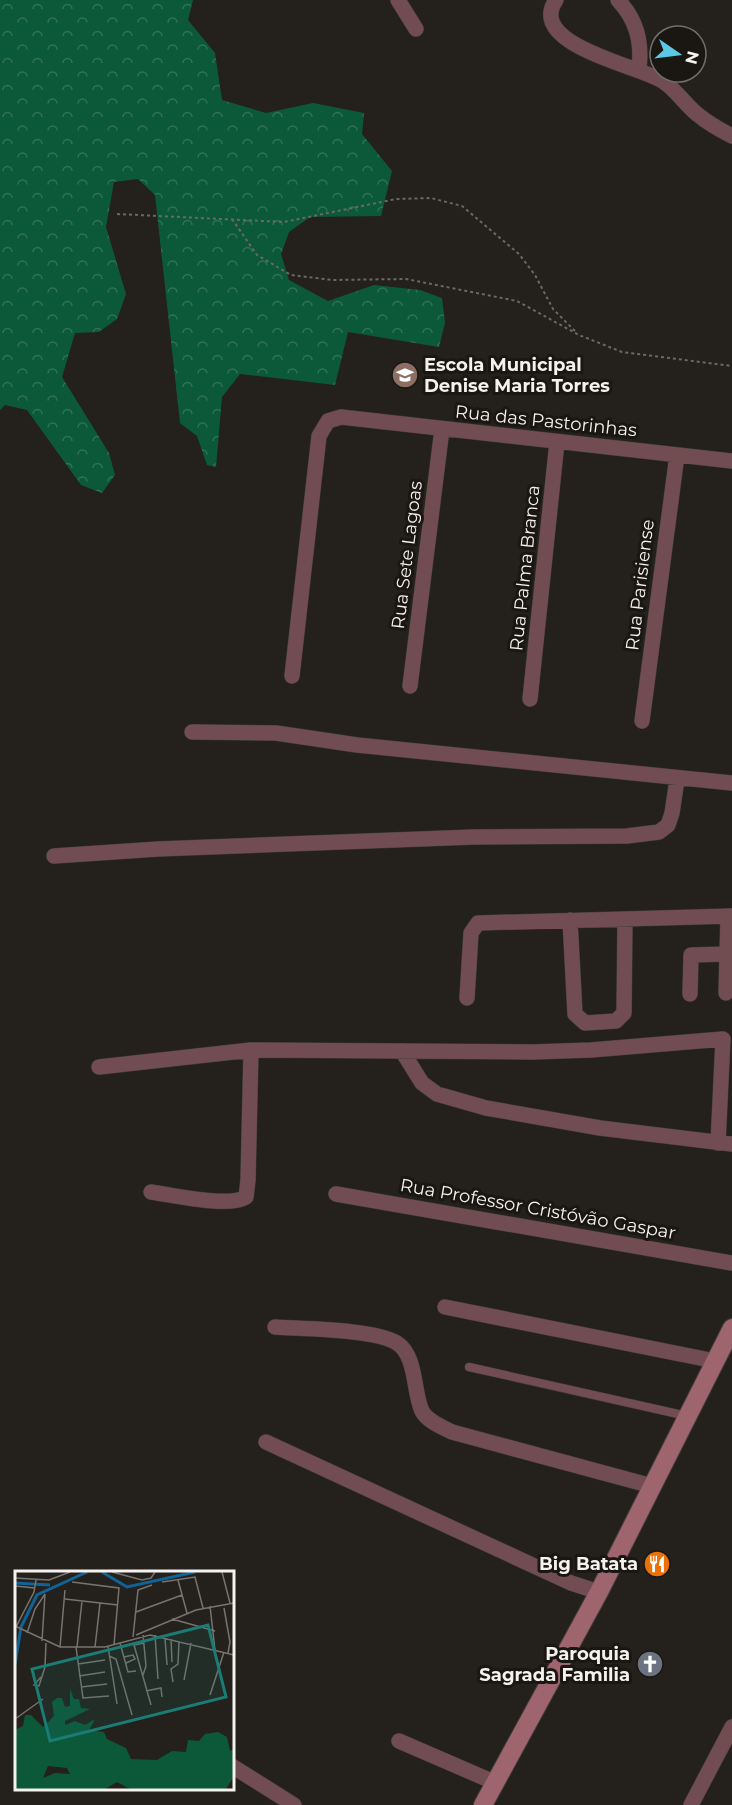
<svg xmlns="http://www.w3.org/2000/svg" width="732" height="1805" font-family="Montserrat,sans-serif">
<style>
.forest{fill:url(#forest-crowns)}
.lines{fill:none;stroke-linecap:round;stroke-linejoin:round}
.lane-casing{stroke:#413d3a;stroke-width:9}
.street-casing{stroke:#413d3a;stroke-width:16}
.secondary-casing{stroke:#413d3a;stroke-width:20}
.path{stroke:#6c6865;stroke-width:2;stroke-dasharray:3 3;stroke-linecap:butt}
.lane{stroke:#714d52;stroke-width:8}
.street{stroke:#714d52;stroke-width:15}
.secondary{stroke:#9f656e;stroke-width:18}
.labels{text-anchor:middle;stroke-width:6;stroke-linejoin:round;paint-order:stroke}
.poi-label{font-size:18px;font-weight:bold;fill:#f4f1ef;stroke:#1a1713;text-anchor:end}
.street-label{font-size:18px;fill:#f4f1ef;stroke:#1a1713}
.inset-river{fill:none;stroke:#106397;stroke-width:3}
.inset-road{fill:none;stroke:#777470;stroke-width:1.5}
.view{fill:#1a7c74;fill-opacity:0.15;stroke:#1a7c74;stroke-width:3}
.inset-edge{fill:none;stroke:#f4f1ef;stroke-width:3}
</style>
<defs>
<pattern id="forest-crowns" width="20" height="18" patternUnits="userSpaceOnUse" patternTransform="scale(1.5)"><rect width="20" height="18" fill="#0c593a"/><path d="M2 6a3 3 0 1 1 6 0M12 15a3 3 0 1 1 6 0" fill="none" stroke="#307157"/></pattern>
</defs>
<rect width="100%" height="100%" fill="#24201c"/>
<path class="forest" d="M0,0h193l-5,20 27,33 7,47 44,13 47,-10 51,10 -2,21 30,37 -11,45 -71,1 -21,15 -8,22 8,26 39,21 46,-16 46,5 22,8 3,25 -6,24 -91,-15 -13,53 -95,-11 -18,23 -6,70 -9,-2 -10,-29 -17,-13 -25,-228 -17,-16 -24,3 -8,45 20,67 -9,25 -18,13 -24,1 -13,44 47,76 6,22 -13,18 -21,-8 -54,-75 -22,-5 -5,5z"/>
<g class="lines">
<defs>
<path id="lane" d="M469,1367l218,49"/>
<path id="street" d="M398,0l18,29
M556,0c-31,45 85,66 108,82 12,8 21,22 33,32 11,9 23,16 35,22
M618,0c19,20 24,42 21,69
M292,676l27,-240 9,-15 13,-4 391,44
M410,686l32,-257
M530,699l27,-257
M642,721l35,-266
M192,732l84,1 81,12 375,38
M54,856l104,-7 316,-12 153,-1 32,-4 9,-7 4,-12 5,-33
M570,920l5,94 10,9 31,-2 8,-8 1,-93
M726,993l2,-77
M690,994l1,-39 36,-1
M467,998l4,-65 7,-10 254,-7
M402,1051l20,32 15,11 49,14 114,20 132,16
M99,1067l152,-17 281,2 59,-2 132,-11 -5,104
M151,1192c22,3 78,16 95,5l2,-17 3,-130
M336,1194l396,69
M445,1307l270,54
M275,1327c28,2 99,2 122,16 20,13 16,49 25,68 5,10 20,16 30,21l200,54
M266,1442l305,141 28,9
M399,1741l97,42
M232,1766l62,39
M691,1805l41,-78"/>
<path id="secondary" d="M483,1805l116,-213 133,-264"/>
</defs>
<use href="#lane" class="lane-casing"/>
<use href="#street" class="street-casing"/>
<use href="#secondary" class="secondary-casing"/>
<path class="path" d="M117,214l167,8 112,-23 35,-1 31,8 57,48 16,21 18,34 24,24
M232,219l25,36 34,20 41,5 74,-1 111,22 62,34 43,17 110,14"/>
<use href="#lane" class="lane"/>
<use href="#street" class="street"/>
<use href="#secondary" class="secondary"/>
</g>
<defs>
<symbol id="school-disc" viewBox="-11 -11 22 22"><circle r="9.5" fill="#8d6e63" stroke="#1a1713"/><path d="M0-5L7-2L0 1L-7-2ZM-4 1L0 2.5L4 1V4Q0 6-4 4Z" fill="#fff"/></symbol>
<symbol id="restaurant-disc" viewBox="-11 -11 22 22"><circle r="9.5" fill="#e8710a" stroke="#1a1713"/><path d="M-5-6h1v4h1v-4h1v4h1v-4h1v5L-1.5 .5V6h-2V.5L-5-1ZM5-6V6H3V1.5H1.5Q1.5-4 5-6Z" fill="#fff"/></symbol>
<symbol id="church-disc" viewBox="-11 -11 22 22"><circle r="9.5" fill="#6b7280" stroke="#1a1713"/><path d="M-1.2-6h2.4v3.5h3.3v2.4h-3.3V6h-2.4V-.1h-3.3v-2.4h3.3Z" fill="#fff"/></symbol>
</defs>
<g fill-rule="evenodd">
<use href="#school-disc" x="390" y="360" width="30" height="30"/>
<use href="#restaurant-disc" x="642" y="1549" width="30" height="30"/>
<use href="#church-disc" x="635" y="1649" width="30" height="30"/>
</g>
<g class="labels">
<g class="poi-label">
<text x="424" y="371" text-anchor="start">Escola Municipal<tspan x="424" dy="21">Denise Maria Torres</tspan></text>
<text x="638" y="1570">Big Batata</text>
<text x="630" y="1660">Paroquia<tspan x="630" dy="21">Sagrada Familia</tspan></text>
</g>
<g class="street-label">
<text transform="translate(546 421) rotate(6)" y="6">Rua das Pastorinhas</text>
<text transform="translate(407 555) rotate(-83)" y="6">Rua Sete Lagoas</text>
<text transform="translate(525 568) rotate(-84)" y="6">Rua Palma Branca</text>
<text transform="translate(640 585) rotate(-83)" y="6">Rua Parisiense</text>
<text transform="translate(538 1209) rotate(10)" y="6">Rua Professor Cristóvão Gaspar</text>
</g>
</g>
<g transform="translate(15 1571)">
<rect width="219" height="219" fill="#24201c"/>
<path d="M55,118l4,10h5l2,9 9,1 -25,12v4l10,-4 10,4 10,-6 -6,11 15,2 3,7 19,9 5,11 26,1 15,-9 14,1 2,-12 11,1 6,-7 13,-2 9,5 3,14 4,-2v27l-8,13h-96l-13,-7 -12,7h-90v-59l8,-4 2,-11h6l12,12 11,-11 -2,-14 5,-4h5l3,9 5,-1zM33,195l19,2 3,6 -15,-1 -12,5z" fill="#0c593a" fill-rule="evenodd"/>
<path class="inset-river" d="M87,1l25,15 68,-15M0,12l35,2M0,93l6,-37 16,-32 50,-23"/>
<path class="inset-road" d="M97,1l30,8 9,-2 4,-6M207,1l8,31M0,7l34,2 21,-8M163,9l9,33M57,11l47,6 -5,57M147,11l33,-5 8,31M0,15l20,2M50,28l53,6M195,35l5,44M209,37l6,34 -2,11M121,41l46,-17M157,48l43,12M0,55l45,21h45l45,-12 84,20M1,56l18,-35 2,-12M12,62l8,-24 10,-15M121,64l60,-25 38,-7M128,64l3,31 -3,9M140,64l3,44M118,66l5,-47 14,-5M150,67l2,27M156,68l1,23M27,70l3,-47M105,72l8,29 8,-1M129,72l-10,2 17,60M93,75l9,58M45,76l5,-57M61,76l7,51 26,-2M62,76l5,-46M80,76l5,-44M94,85l7,3 16,56M109,86l9,-2 2,4 -9,4M63,93l27,-4M64,105l26,-4M26,106l-7,8 5,1 6,-19 1,-24M169,109l7,-37M158,111l-2,-13 7,-5 1,-23M66,116l26,-3M131,120l15,-3 1,9M195,124l14,-43M0,148l28,-20"/>
<path class="view" d="M193,54l18,72 -176,44 -18,-72z"/>
<rect width="219" height="219" class="inset-edge"/>
</g>
<g transform="translate(678 54) rotate(104)"><circle r="28" fill="#1a1713" stroke="#716e6b" stroke-width="1.5"/>
<path d="M0-4.5L10 22L0 15L-10 22Z" fill="#5bc8e7"/>
<text y="-9" font-size="16" font-weight="bold" text-anchor="middle" fill="#f4f1ef">N</text>
</g>
</svg>
